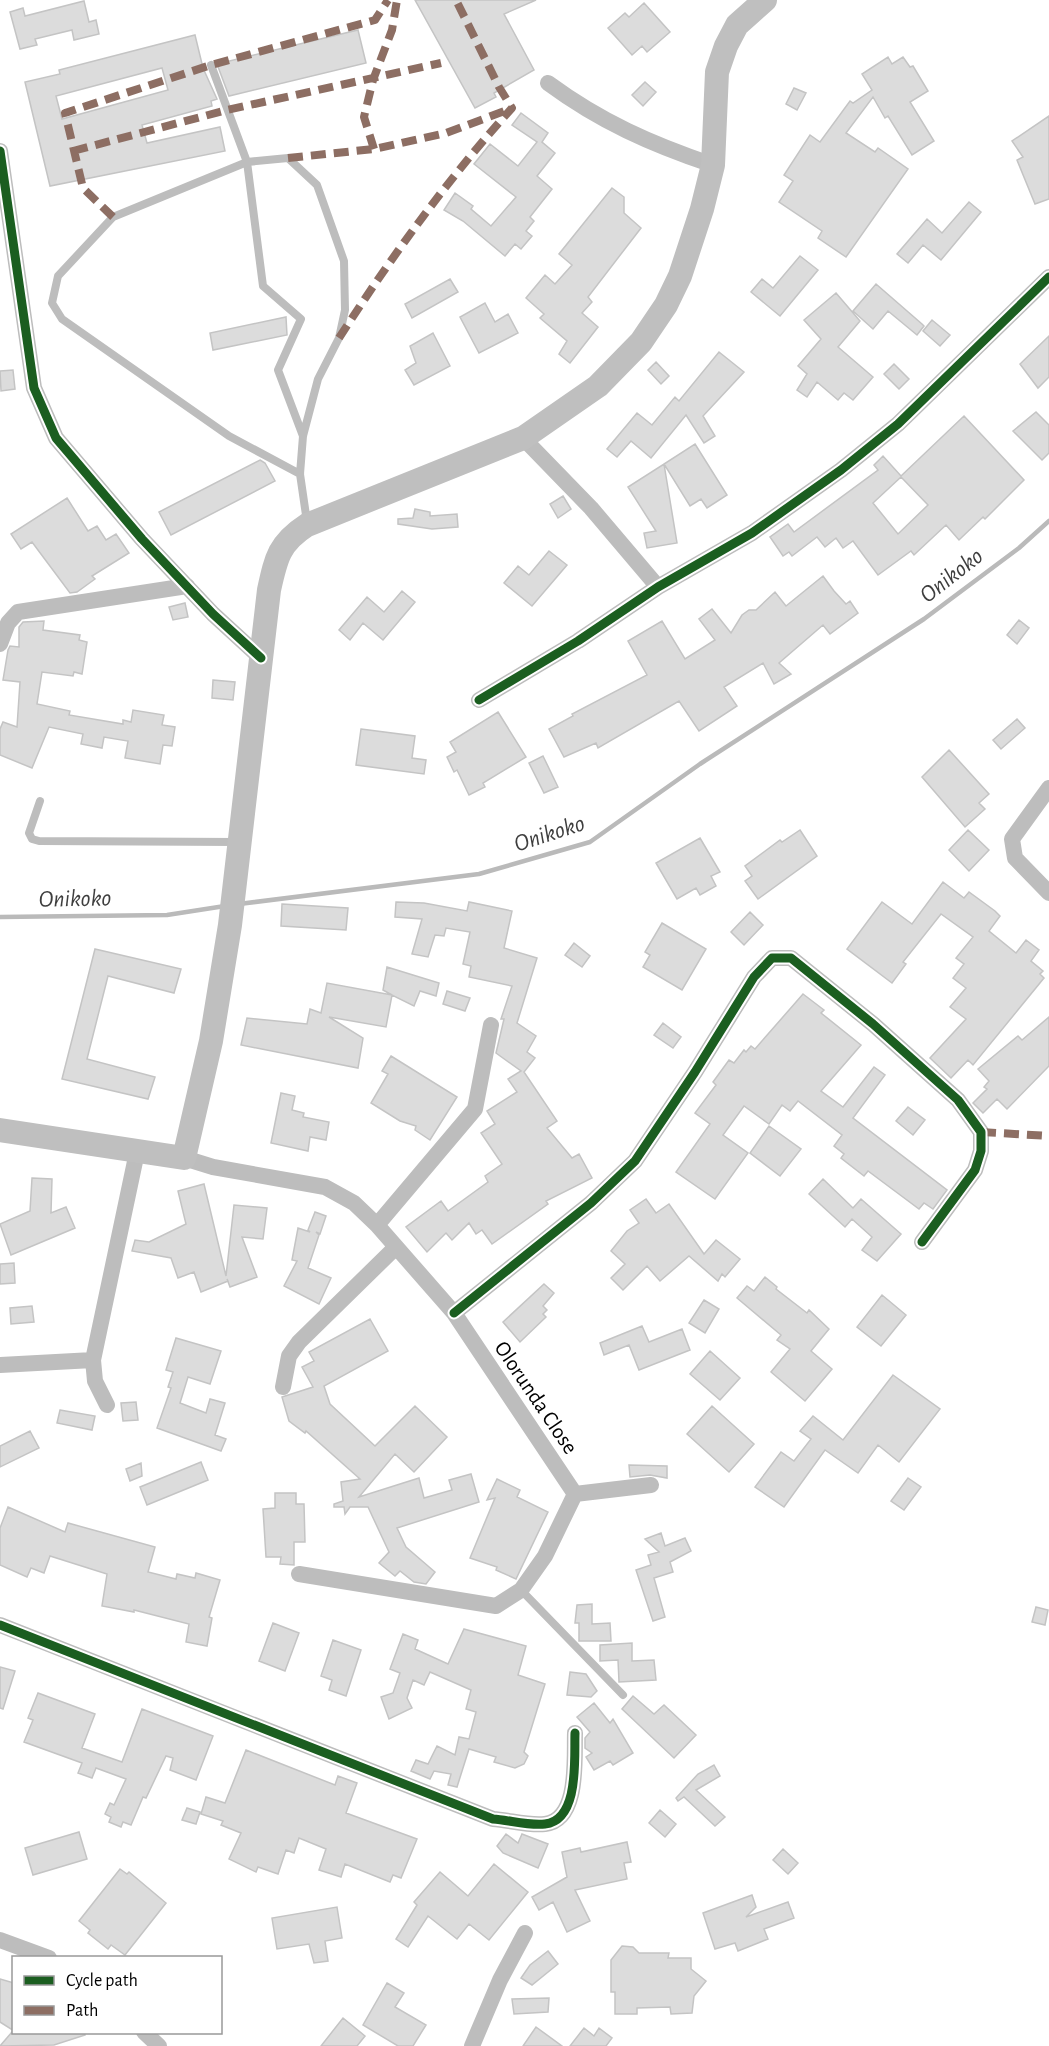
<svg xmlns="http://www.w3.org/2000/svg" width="1049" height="2046" font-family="'Alegreya Sans',sans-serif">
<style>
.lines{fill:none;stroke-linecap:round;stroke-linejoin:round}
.stream{stroke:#bababa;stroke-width:4.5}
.building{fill:#dcdcdc;stroke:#c4c4c4;stroke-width:1.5;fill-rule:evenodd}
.service{stroke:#bdbdbd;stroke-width:8}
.minor{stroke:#bdbdbd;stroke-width:16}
.secondary{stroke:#bfbfbf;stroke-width:24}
.quiet{stroke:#8d6e63;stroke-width:8;stroke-dasharray:15 8;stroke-linecap:butt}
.cycleway-casing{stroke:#fff;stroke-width:13}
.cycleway{stroke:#1b5e20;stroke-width:9}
.labels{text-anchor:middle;stroke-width:4.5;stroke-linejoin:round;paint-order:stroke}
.street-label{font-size:22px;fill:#000;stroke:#fff}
.water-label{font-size:24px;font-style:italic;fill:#3e3e3e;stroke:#fff}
</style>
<rect width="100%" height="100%" fill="#fff"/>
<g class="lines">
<path class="stream" d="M239,904l240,-30 111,-32 110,-78 224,-145 95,-71 30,-27
M0,917l167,-2 58,-9"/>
</g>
<path class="building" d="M415,0h121l-32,14 30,56 -40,23 2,4 -21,11z
M84,1l5,21 7,-2 3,14 -25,6 -2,-10 -37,9 2,6 -17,4 -10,-37 13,-4 2,8z
M644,3l26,29 -23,20 -5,-6 -10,9 -24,-27 17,-15 4,4z
M358,30l8,33 -137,33 -12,-32z
M195,35l8,33 14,31 -6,2 1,5 -70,19 5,18 73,-16 5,24 -175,35 -25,-104 35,-8 -1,-4zM162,68l6,22 -106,29 -6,-23z
M888,57l4,7 11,-7 7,10 3,-1 15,25 -18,11 24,39 -22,14 -24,-39 -3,2 -12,-21 -27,36 29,19 3,-4 30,21 -62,88 -28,-19 4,-7 -43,-29 14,-21 -9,-6 26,-40 10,7 30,-41 3,2 19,-13 -10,-16z
M645,82l11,10 -13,14 -11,-11z
M794,88l12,5 -9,17 -11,-6z
M521,113l27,20 -6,9 13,11 -18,23 15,13 -22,28 4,4 -8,10 6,5 -11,13 -6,-5 -10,12 -42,-35 -19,-11 11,-17 18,13 -2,3 20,17 25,-29 -42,-33 16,-20 28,22 19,-24 -25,-17z
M1049,116v83l-14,5 -18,-44 6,-3 -11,-16z
M612,188l12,9v16l17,15 -53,69 4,5 -10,11 16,14 -28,36 -11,-9 8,-13 -27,-23 4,-4 -18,-16 19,-23 10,9 17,-19 -13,-11z
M969,202l12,10 -40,48 -18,-15 -15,18 -11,-9 30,-35 15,14z
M800,256l18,14 -38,46 -29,-24 11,-13 11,9z
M450,279l8,13 -46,26 -7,-14z
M876,284l46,40 2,2 -7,9 -29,-24 -15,18 -20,-18z
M836,293l24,28 -22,26 35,30 -20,23 -9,-7 -6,7 -21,-18 -10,15 -10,-7 10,-16 -9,-8 23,-27 -17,-19z
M485,303l10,19 13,-8 10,19 -39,20 -19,-36z
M286,317l1,18 -74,15 -3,-17z
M932,320l18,15 -10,11 -17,-15z
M433,333l17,33 -36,19 -9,-15 11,-7 -6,-17z
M1049,336v41l-11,11 -18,-24z
M719,352l25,20 -41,44 12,20 -11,7 -18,-28 -35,43 -20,-17 -14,16 -10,-8 30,-36 15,12 23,-28 4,4z
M656,362l13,14 -8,8 -13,-14z
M894,364l15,15 -10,10 -15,-15z
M13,370l2,19 -14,2 -1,-20z
M1036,412l13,13v28l-7,7 -29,-29z
M964,416l60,64 -39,39 -2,-2 -24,23 -13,-15 -32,30 -3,-4 -33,24 -25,-34 -10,7 -7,-10 -11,9 -8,-10 -25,19 -3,-4 -6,4 -13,-19 18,-13 6,8 84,-62 -4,-5 9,-9 18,20zM901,477l27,28 -30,29 -25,-31z
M695,444l32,51 -20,13 -6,-9 -11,7 -26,-42z
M260,460l5,3 10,18 -104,54 -12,-23z
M664,464l13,79 -30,5 -3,-15 12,-2 -28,-44z
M563,496l8,13 -13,9 -8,-14z
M67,498l21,33 9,-5 9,14 10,-6 13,19 -37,23 3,3 -18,13 -7,1 -38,-51 -11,7 -10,-15z
M415,509l15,3v4l27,-2 1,13 -26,2 -34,-5v-5l15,-1z
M549,551l18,14 -35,41 -28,-23 14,-17 11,9z
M823,576l11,15 12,13 4,-3 8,12 -28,21 -7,-9 -44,38 12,11 -17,10 -11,-21 -39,24 13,19 -38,25 -20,-30 -81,47 -2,-5 -32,14 -15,-28 24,-13 -1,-2 75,-39 -19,-34 34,-20 23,38 30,-19 -16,-21 13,-10 19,24 11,-18 7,-5h7l19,-18 11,14z
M402,591l13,11 -32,38 -20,-17 -13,17 -11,-10 28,-33 17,15z
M185,603l3,14 -15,3 -4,-13z
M1019,620l10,8 -12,16 -10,-9z
M44,621l-1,9 37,5 -1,5 8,2 -5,32 -8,-2 -1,4 -31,-4 -5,32 33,7 -1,4 54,9v-4l8,2 2,-12 31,5 -2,10 13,2 -3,19 -9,-1 -3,19 -35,-6 3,-17 -24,-4 -2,11 -21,-4 2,-10 -34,-7 -17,41 -32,-13v-26l3,-7 14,5 3,-45 -17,-2 5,-30 2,-4 9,1v-20l4,-5z
M213,680l22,2 -2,18 -21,-2z
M498,712l28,45 -43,26 2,4 -16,8 -12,-25 -3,2 -7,-15 9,-5 -6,-10z
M1017,719l8,9 -24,21 -8,-9z
M361,729l54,7 -3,22 14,2 -2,14 -68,-9z
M949,750l40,44 -10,9 6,6 -20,18 -43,-50z
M543,756l15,31 -14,6 -15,-30z
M800,830l17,26 -59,43 -13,-18 7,-5 -7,-10 35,-26 2,2z
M968,830l21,20 -20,21 -20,-21z
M700,838l20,34 -9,4 5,10 -16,9 -4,-7 -19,11 -21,-36z
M943,882l21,16 5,-6 26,19 5,5 -11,15 27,22 10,-13 13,10 -8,11 12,10 -3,3 4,4 -71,87 -5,-5 -17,18 -21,-20 36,-39 -16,-12 16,-19 -13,-10 11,-14 -8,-6 17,-21 -32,-23 -38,48 3,2 -14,19 -45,-34 35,-47 30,22z
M396,902l28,1 43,8 2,-9 43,9 -8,37 33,10 -20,65 19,13 -9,16 8,6 -11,14 33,49 -10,7 25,30 7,-4 13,24 -46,23 2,3 -56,40 -10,-14 -6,4 -7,-11 -17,17 -6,-7 -19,19 -21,-25 35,-26 7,10 40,-29 -3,-6 17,-12 -21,-31 14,-9 -8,-13 30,-19 -9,-13 13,-8 -25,-18 8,-34h-3l11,-33 -43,-9 2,-11 -8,-2 7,-32 -24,-4 -2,8 -9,-1 -7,22 -16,-3 10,-35 -27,-2z
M282,904l66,4 -2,22 -65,-4z
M750,912l13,13 -19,20 -13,-13z
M662,923l44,26 -24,41 -39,-23 7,-12 -5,-3z
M574,943l16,13 -8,11 -17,-12z
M95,949l86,20 -7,24 -66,-17 -21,83 68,18 -7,22 -86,-20z
M387,967l52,16 -3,13 -16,-5 -6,15 -22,-11 -6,32 -57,-10 34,21 -5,30 -117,-23 6,-27 60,6 3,-15 11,4 6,-30 65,12 -9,-5z
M447,991l23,7 -5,13 -22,-7z
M803,994l21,16 -3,3 40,32 -40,46 22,16 31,-40 11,8 -32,43 94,72 -14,19 -9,-6 -5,6 -51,-38 -4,5 -23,-18 3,-4 -10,-8 8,-11 -44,-34 -8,10 -8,-6 -13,19 -25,-18 -21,29 25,18 -33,46 -39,-27 34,-48 -15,-11 21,-28 -3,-3 16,-22 5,3 10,-13 2,2 5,-6 4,3z
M1049,1017v49l-42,43 -10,-10 -14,14 -10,-10 14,-14 -3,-2 5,-6 -11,-12 40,-33 4,4z
M663,1023l18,14 -8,11 -19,-13z
M391,1056l66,41 -27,43 -15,-10 1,-4 -16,-5 -29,-18 17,-29 -6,-3z
M281,1093l14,3 -3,14 12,3 -1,4 26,5 -3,18 -16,-3 -2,14 -37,-8z
M908,1107l17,13 -12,15 -17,-14z
M769,1126l32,23 -21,27 -30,-23z
M32,1178l20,1 -1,34 15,-6 9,21 -64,27 -11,-31 30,-13z
M823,1179l30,29 8,-9 40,35 -24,27 -15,-11 10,-13 -20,-18 -7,8 -36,-33z
M204,1184l22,92 8,-71 33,3 -4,31 -21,-2 15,40 -27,10 -3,-8 1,2 -27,11 -7,-20 -16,6 -7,-20 -39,-7 3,-11 14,2 37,-18 -8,-33z
M646,1199l10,14 13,-9 35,50 12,-14 24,19 -15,18 -3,-3 -4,7 -29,-25 -29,25 -13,-15 -24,24 -12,-12 14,-14 -14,-13 16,-20 12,-8 -9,-13z
M315,1212l11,4 -6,18 -4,-2 3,3 -11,33 23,10 -12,26 -35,-18 13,-25 -5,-1 6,-32 12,4 -2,-2z
M14,1263l1,20 -15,1v-20z
M765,1277l12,10 -1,2 31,24 2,-3 20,19 -18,22 21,18 -27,32 -34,-29 19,-23 -13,-9 4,-5 -44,-37 10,-12 7,5z
M544,1284l10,9 -11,13 4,4 -4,4 3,3 -26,25 -17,-20z
M882,1295l24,20 -25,31 -24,-19z
M704,1300l15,9 -14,24 -16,-10z
M32,1306l2,16 -23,2 -1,-16z
M370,1319l18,32 -64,35 6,18 45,42 40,-40 32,31 -33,35 -19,-18 -36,43 60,-19 5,20 28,-8 -3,-10 22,-6 8,28 -82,26 9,19 29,25 -9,12 -12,-2 -14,-11 -5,5 -16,-13 10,-11 -21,-45h-18l-5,7 -1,-7h-10v-3l9,-3 -2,-19 19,-3 -54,-48 -1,2 -16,-12 -7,-24 31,-10 -11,-20 12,-6 -5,-9z
M642,1326l7,16 33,-13 8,21 -51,20 -10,-25 -25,10 -4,-12z
M176,1338l45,13 -11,33 -22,-7 -8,26 26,10 4,-14 15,4 -10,32 11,4 -5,12 -64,-23 14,-40 -3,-1 5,-15 -7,-2z
M710,1351l30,27 -20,22 -30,-26z
M893,1375l47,34 -41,53 -21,-17 -20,28 -33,-23 -41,57 -29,-20 26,-35 13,9 17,-22 -11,-8 13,-15 30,24z
M136,1402l2,18 -15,1 -2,-18z
M712,1406l42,38 -25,28 -42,-38z
M60,1410l35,6 -3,14 -35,-7z
M30,1431l9,17 -39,19v-21z
M201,1462l7,18 -61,25 -7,-18z
M141,1463l1,13 -12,5 -4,-12z
M629,1465l38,1v12l-17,-3 -20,2z
M908,1478l13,9 -17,23 -13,-9z
M497,1479l23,11 -3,7 31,15 -32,67 -20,-9 1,-3 -27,-9 25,-60 -8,2z
M275,1493h21v11h8l1,38h-11v23l-14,-1 1,-7h-15l-3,-48 12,-1z
M8,1507l57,25 3,-9 87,24 -7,25 28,7 1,-5 18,4 1,-5 24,7 -11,37 3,1 -5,28 -21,-4 3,-18 -55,-14v2l-32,-6 5,-32 -57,-18 -6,17 -13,-5 -4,9 -27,-12v-37z
M661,1533l4,13 20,-8 6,13 -21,11 3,10 -19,6 11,39 -12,4 -17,-51 15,-5 -3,-10 11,-3 -14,-13z
M592,1604v20l18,-1 1,18h-32v-18h-4l2,-18z
M1036,1607l12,3 -3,15 -13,-3z
M273,1623l26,10 -14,38 -26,-10z
M464,1629l62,17 -8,29 27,9 -21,68 4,4 -4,8 -9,4 -21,-6 2,-5 -27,-8 -12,38 -9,-2 3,-11 -17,-3 -4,8 -19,-8 5,-11 12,4 9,-18 18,9 4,-18 10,2 7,-27 -10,-3 5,-19 -41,-18 -6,13 -11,-5 -6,18 5,10 -23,11 -8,-22 12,-4 7,-20 -10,-4 13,-35 15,6 -3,9 33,15z
M333,1640l28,10 -15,46 -17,-6 3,-10 -11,-4z
M632,1643v18l22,-1 2,20 -37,2 -1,-22 -18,1v-16z
M0,1667l15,4 -12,38 -3,-1z
M570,1672l16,2 11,17 -6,6 -24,-2z
M38,1693l57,21 -13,34 40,14 20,-53 71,27 -17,44 -26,-10 3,-12 -7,-2 -20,42 -3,-1 -12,28 -8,-3 -2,5 -12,-5 2,-5 -6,-3 5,-11 4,2 12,-26 -30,-11 -4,10 -14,-5 4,-10 -58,-21 9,-22 -5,-2z
M633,1696l21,18 10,-9 32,30 -22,23 -52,-49z
M594,1703l16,20 3,-4 20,34 -20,12 -3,-4 -16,9 -8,-13 6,-4 -7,-5v-10l5,-6 -13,-15z
M246,1750l89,35 3,-9 19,7 -11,30 71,26 -16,39 -8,-3 -3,7 -45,-18 -4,13 -22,-7 7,-21 -27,-11 -5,15 -8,-3 -8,24 -20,-7 -2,5 -27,-13 12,-26 -20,-8 2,-4 -22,-7 5,-17 19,6z
M714,1765l6,11 -24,14 29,27 -10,9 -31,-29 -6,4 -2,-3 22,-24z
M187,1808l13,4 -4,12 -14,-4z
M660,1810l16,14 -11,13 -16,-14z
M79,1832l8,27 -54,16 -8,-27z
M506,1834l12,9 4,-9 26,10 -10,24 -35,-15 -6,-7z
M627,1842l4,20 -7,1 3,16 -52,11 15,31 -23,11 -14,-30 -14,8 -7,-13 35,-20 -5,-25 18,-4 1,4z
M783,1849l15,14 -10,11 -15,-14z
M494,1864l34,28 -39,48 -20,-16 -12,15 -29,-23 -20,31 -12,-8 21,-34 -3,-3 26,-30 28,24z
M120,1869l7,5 2,-2 37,31 -41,52 -14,-10 -3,4 -20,-16 2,-3 -11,-9z
M752,1895l4,12 -10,10 42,-15 6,16 -30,11 4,10 -30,12 -3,-8 -20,6 -12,-36z
M337,1907l5,31 -17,3 3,20 -14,2 -5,-19 -32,5 -5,-31z
M622,1946l11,1 6,6h30l-1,5h23v11l15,12 -12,15 -2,17 -21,1 -1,-7 -33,1v6h-22v-22h-4v-32z
M548,1951l10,13 -26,21 -11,-7 9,-13z
M0,1979l14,4v48l-14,-9z
M387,1983l17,10 -9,14 31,18 -13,21h-15l-35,-21z
M549,1998l-1,14 -34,2 -2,-15z
M343,2018l22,18 -8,10h-36z
M536,2027l26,19h-39z
M584,2028l10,8 5,-8 13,10 -6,8h-36z
M12,2032h72l1,3 -31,10 -54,1z"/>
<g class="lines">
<path class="service" d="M211,65l36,97 16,124 38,33 -23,51 25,66
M300,474l-71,-38 -167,-117 -10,-16 6,-27 55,-59 134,-55 41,-4 29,27 27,76 1,49 -6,28 -21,41 -15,57 -3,38 7,48
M40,801l-11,32 3,6 7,2 198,1
M521,1590l102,105"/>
<path class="minor" d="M548,83c53,39 103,61 165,82
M0,151l34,237 22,50 86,101 71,75 48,44
M523,438l68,70 67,79
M0,644l8,-21 10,-11 169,-26
M479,700l99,-59 80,-54 94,-54 89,-63 57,-46 151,-147
M1049,788l-37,51 3,19 34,35
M184,1158l29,9 112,20 29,16 23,22 77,88 121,181
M377,1225l98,-116 16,-84
M454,1313l137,-110 44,-42 60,-89 59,-95 18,-19h19l82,66 85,76 23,32v19l-6,19 -53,72
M0,1365l93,-5
M283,1387l6,-31 10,-14 97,-95
M107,1405l-12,-24 -2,-21 44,-208
M575,1494l76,-9
M299,1574l197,32 25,-16 24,-34 30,-62
M0,1625l493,194c16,1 36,7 52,5 35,-4 29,-67 30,-91
M0,1940l49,18
M144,2032l15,14
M472,2046l28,-66 25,-47"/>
<path class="secondary" d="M0,1130l184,28 27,-117 19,-116 39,-335c7,-32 10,-47 38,-65l216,-87 75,-52 43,-44 25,-37 14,-29 22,-67 11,-44 4,-93 9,-26 11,-21 28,-25"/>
<path class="quiet" d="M374,149l-10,-32 9,-37 19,-50 5,-30
M73,151l154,-41 214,-47
M288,158l86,-9 72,-16 64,-24
M113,217l-30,-29 -18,-75 146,-48 164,-45 13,-20
M339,338c53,-82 108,-158 173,-230l-13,-21 -43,-87
M981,1132l68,4"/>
<defs>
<path id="cycleway" d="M0,151l34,237 22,50 86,101 71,75 48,44
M479,700l99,-59 80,-54 94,-54 89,-63 57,-46 151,-147
M454,1313l137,-110 44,-42 60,-89 59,-95 18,-19h19l82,66 85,76 23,32v19l-6,19 -53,72
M0,1625l493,194c16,1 36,7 52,5 35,-4 29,-67 30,-91"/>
</defs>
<use href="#cycleway" class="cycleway-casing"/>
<use href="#cycleway" class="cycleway"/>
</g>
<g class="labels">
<g class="street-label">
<text transform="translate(537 1397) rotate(56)" y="8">Olorunda Close</text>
</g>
<g class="water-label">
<text transform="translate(951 575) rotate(-38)" y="8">Onikoko</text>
<text transform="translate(549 833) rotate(-18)" y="8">Onikoko</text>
<text transform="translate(75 898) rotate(-1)" y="8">Onikoko</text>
</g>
</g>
<rect x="12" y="1956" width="210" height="78" fill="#ffffff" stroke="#999999" stroke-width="1.5"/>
<rect x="24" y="1976" width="30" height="9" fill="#1b5e20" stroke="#999999" stroke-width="1.5"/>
<text x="66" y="1986" font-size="18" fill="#000000">Cycle path</text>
<rect x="24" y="2006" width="30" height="9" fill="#8d6e63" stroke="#999999" stroke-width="1.5"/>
<text x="66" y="2016" font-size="18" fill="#000000">Path</text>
</svg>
